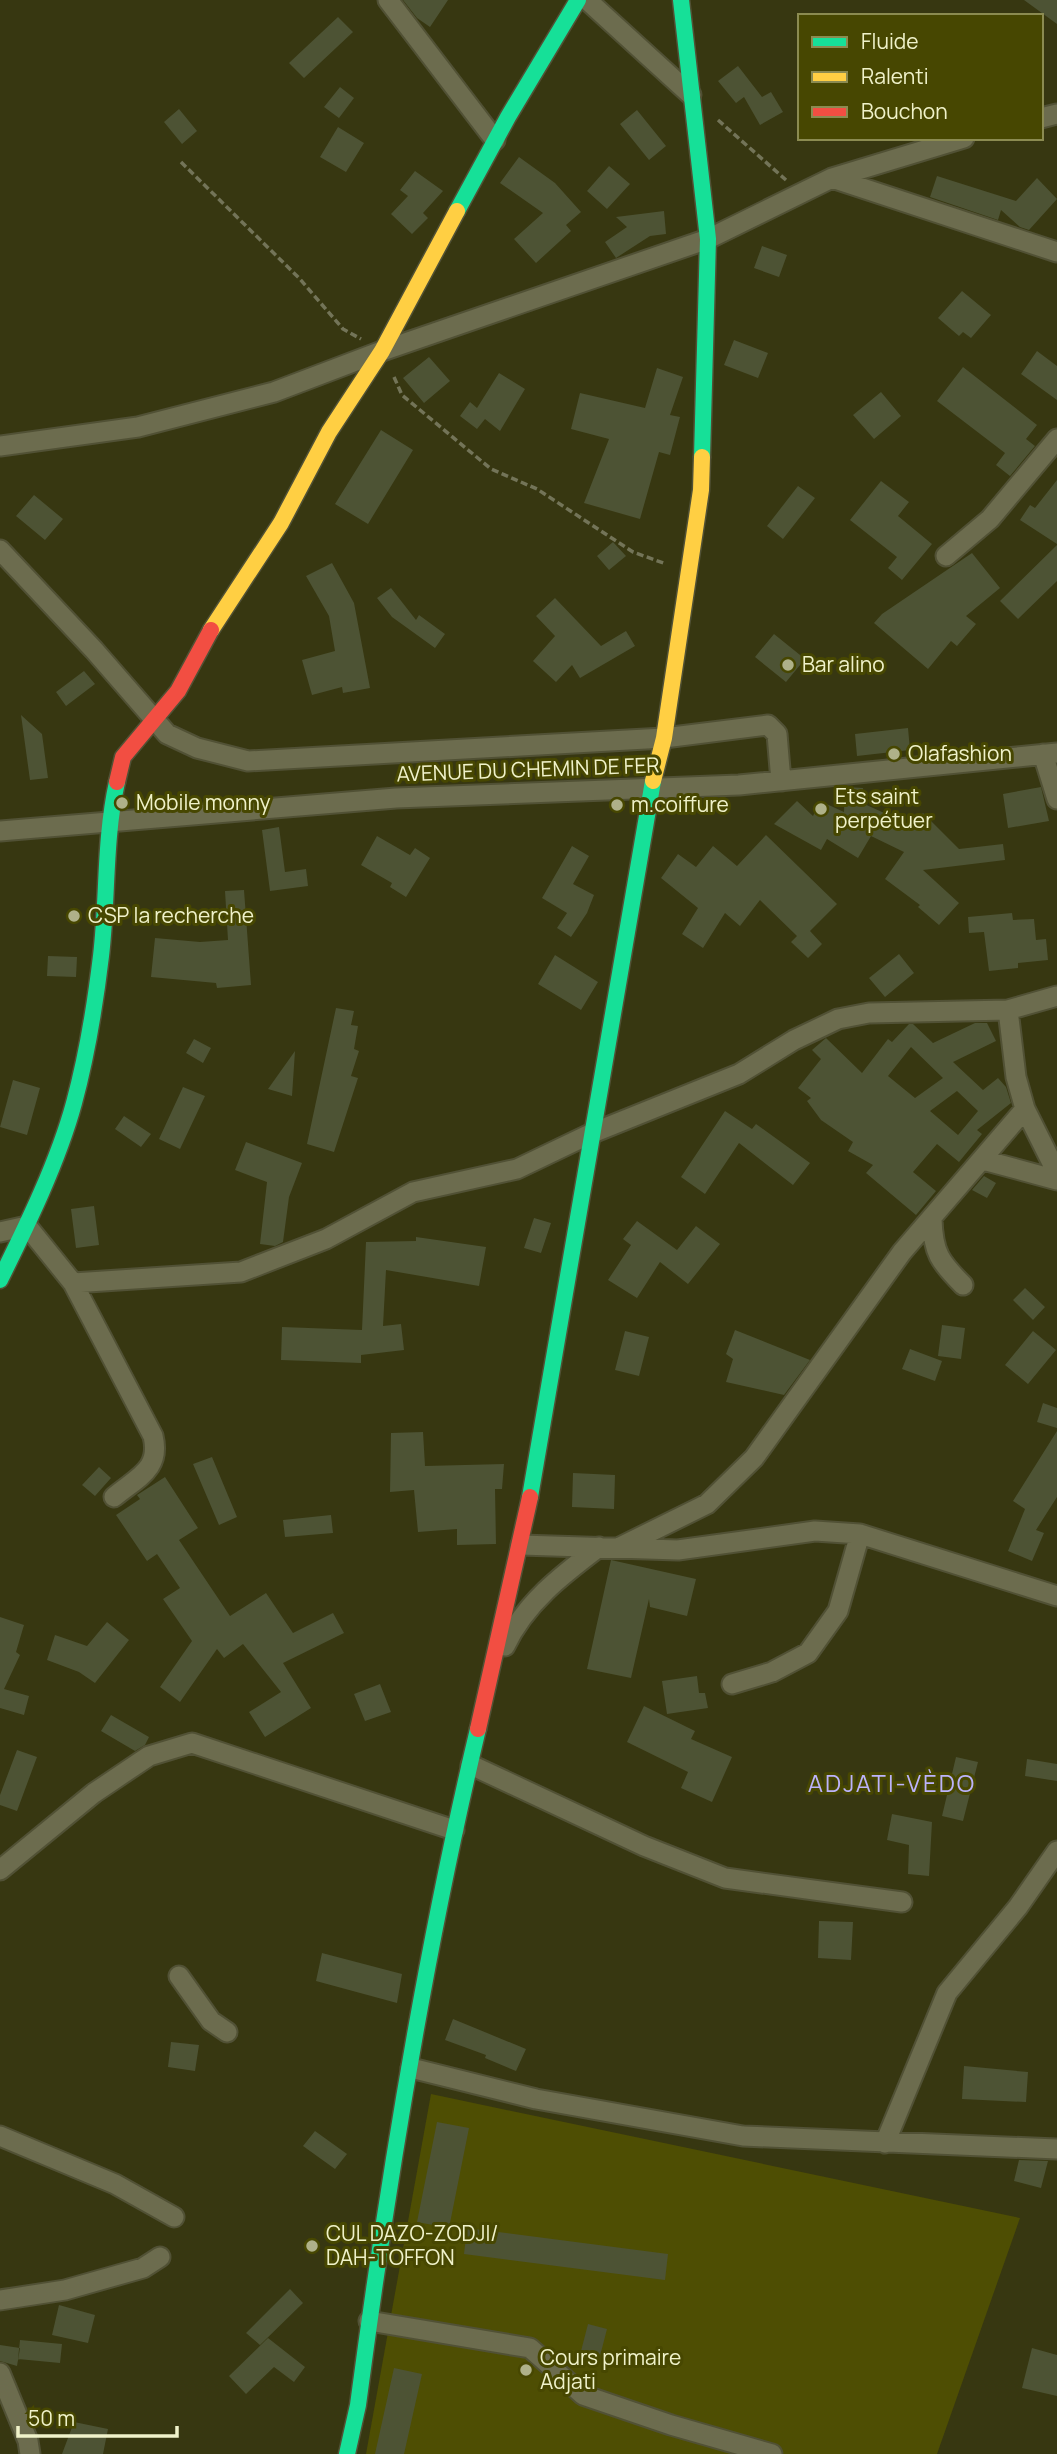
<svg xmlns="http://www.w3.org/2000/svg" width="1057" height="2454" font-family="Manrope,sans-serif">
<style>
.built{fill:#4e4e03}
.building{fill:#4d5334;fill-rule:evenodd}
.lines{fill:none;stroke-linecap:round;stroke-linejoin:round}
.street-casing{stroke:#515135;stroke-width:23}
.fast-casing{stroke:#515135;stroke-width:19}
.slow-casing{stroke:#515135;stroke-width:19}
.jam-casing{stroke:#515135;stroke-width:19}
.path{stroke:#737458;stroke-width:3.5;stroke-dasharray:7 3.5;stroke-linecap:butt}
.street{stroke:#6c6c4e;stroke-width:19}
.fast{stroke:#16e098;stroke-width:16}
.slow{stroke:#ffcf43;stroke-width:16}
.jam{stroke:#f24e42;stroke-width:16}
.poi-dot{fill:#afb189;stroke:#474701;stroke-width:2.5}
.labels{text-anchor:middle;stroke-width:6;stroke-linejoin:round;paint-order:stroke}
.poi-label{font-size:21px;fill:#f0f2ca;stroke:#474701;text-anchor:start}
.street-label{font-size:21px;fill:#f0f2ca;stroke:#474701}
.quarter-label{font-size:24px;letter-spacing:2px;fill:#bcb3fa;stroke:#474701}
</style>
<rect width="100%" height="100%" fill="#373711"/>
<path class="built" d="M431,2094l589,124 -83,236h-571z"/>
<path class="building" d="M403,0h45l-18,27 -13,-9z
M1024,0h33v24z
M338,17l15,15 -49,46 -15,-15z
M738,66l24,31 9,-5 12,20 -23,13 -16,-28 -8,6 -18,-22z
M340,87l14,11 -15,20 -15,-11z
M179,109l18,22 -15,13 -18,-22z
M637,110l29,36 -17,14 -29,-36z
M338,127l26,16 -18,29 -26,-15z
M519,157l36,26 26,29 -15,13 5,6 -35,32 -22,-24 29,-26 -43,-30z
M609,166l21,18 -23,25 -20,-18z
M415,171l28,20 -20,22 5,5 -16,16 -21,-20 17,-18 -8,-6z
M937,176l79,25 21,-23 20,21 -28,31 -9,-3 -19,-17 -3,10 -68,-23z
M664,211l2,23 -16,2 -34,22 -11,-16 22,-15 -11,-10z
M762,246l25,9 -8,22 -25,-9z
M962,291l29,24 -20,23 -8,-6 -4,4 -21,-18z
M734,340l34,13 -10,25 -34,-13z
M1037,351l20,15v34l-36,-26z
M429,357l21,24 -26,22 -21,-25z
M963,367l74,58 -11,14 9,7 -25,30 -14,-11 9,-12 -68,-52z
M657,368l26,9 -13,38 10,2 -10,38 -11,-3 -19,67 -56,-16 25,-64 -38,-10 9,-36 65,15z
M499,373l26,16 -25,42 -15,-12 -8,10 -17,-13 10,-14 7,6z
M881,392l20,24 -27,23 -21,-24z
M381,430l32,20 -45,74 -33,-20z
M1057,480v64l-37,-24 10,-15 5,3z
M881,481l28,21 -11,14 34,28 -30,36 -14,-12 9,-11 -47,-37z
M798,486l17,12 -32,41 -16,-13z
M34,495l29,24 -18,21 -29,-24z
M613,542l13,14 -17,14 -12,-14z
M1057,545v36l-39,38 -18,-18z
M972,553l28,35 -34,28 10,8 -19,22 -6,-5 -23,28 -54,-46 8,-9z
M332,563l22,40 16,85 -27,5 -1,-6 -30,8 -10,-35 33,-9 -6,-35 -23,-40z
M391,588l25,32 3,-5 26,19 -10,14 -43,-31 -15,-19z
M555,598l46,48 25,-15 9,15 -55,32 -8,-13 -16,17 -23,-21 22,-25 -19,-20z
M774,634l31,25 -19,23 -31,-25z
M84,671l11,13 -29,22 -10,-14z
M21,715l21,19 6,44 -18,2z
M908,728l2,22 -53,6 -2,-22z
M845,787l18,1 -1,15 49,22 12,-12 36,36 44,-5 2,16 -82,10 36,33 -20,22 -21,-18 2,-2 -35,-26 19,-27 -33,-16 -13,22 -31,-19 -6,11 -47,-26 23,-23 16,15 7,-15 24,11z
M1041,787l8,34 -41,7 -5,-34z
M279,827l6,45 21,-3 2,17 -38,5 -8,-61z
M766,835l71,69 -27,27 12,13 -14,14 -17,-16 6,-6 -37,-36 -20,26 -15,-13 -22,35 -21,-14 16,-26 -37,-30 17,-24 18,13 17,-21 24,20z
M377,836l33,19 5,-7 15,10 -24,39 -16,-10 2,-4 -31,-18z
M572,846l17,10 -16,28 21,11 -7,18 -16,24 -14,-9 10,-15 -25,-15z
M244,890l7,95 -34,3 -1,-5 -65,-6 4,-39 45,4 28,-2 -3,-49z
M1012,913l1,7 21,-1 2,21 10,-1 2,21 -30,3v5l-29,3 -5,-39 -15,1 -1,-16z
M899,954l15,19 -29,24 -16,-19z
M555,955l43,27 -17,28 -43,-26z
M48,956l29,1 -1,20 -29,-1z
M336,1008l18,3 -3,14 7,1 -4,23 5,2 -8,25 7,2 -24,74 -27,-8z
M975,1023h12l9,18 -43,21 30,28 15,-12 8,9 5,16 -34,27 5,4 -23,28 -22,-18 -24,28 23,19 -20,24 -50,-42 7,-8 -25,-14 5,-9 -32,-22 -14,-19 4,-3 -13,-10 23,-29 -9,-9 14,-12 36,35 26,-34 4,3 17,-18h4l20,19zM911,1047l32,31 -28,20 -27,-22zM957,1091l21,20 -20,24 -28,-24z
M194,1039l17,9 -8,15 -17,-10z
M295,1051l-3,45 -24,-7z
M13,1080l27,8 -13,47 -27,-8z
M183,1087l22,9 -25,53 -21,-10z
M725,1111l27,18 4,-5 54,39 -17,22 -54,-42 -34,51 -24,-17z
M124,1116l27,18 -10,13 -26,-18z
M246,1142l56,21 -13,34 -6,45 -8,4 -15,-2 7,-62 -32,-12z
M984,1176l12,7 -9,15 -15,-8z
M94,1206l5,39 -23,3 -5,-39z
M534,1218l17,5 -10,30 -17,-5z
M637,1221l40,29 19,-24 24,18 -32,40 -28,-22 -23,36 -29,-18 23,-35 -8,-6z
M416,1237l70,10 -7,39 -93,-16 -3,56 18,-2 3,26 -43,5v8l-80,-3 1,-33 80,3 4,-88 50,-1z
M1025,1288l20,19 -12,13 -20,-20z
M942,1325l23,3 -4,31 -23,-3z
M735,1330l75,30 -26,35 -58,-13 7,-23 -7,-5z
M625,1331l24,6 -10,39 -24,-6z
M1033,1331l23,19 -28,34 -23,-19z
M910,1349l32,12 -7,20 -33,-12z
M1043,1403l14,5v20l-20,-6z
M1057,1431v66l-21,33 8,3 -12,28 -24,-10 17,-42 -12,-8z
M423,1432l2,34 79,-2 -2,25h-7l1,55 -39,1v-16l-39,3 -4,-42 -24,2 1,-59z
M212,1457l25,60 -18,8 -26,-61z
M99,1467l12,11 -16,18 -13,-11z
M573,1473l42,2 -1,34 -42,-2z
M165,1477l33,51 -19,12 51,76 36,-23 27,40 40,-20 11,20 -61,30 28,45 -46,29 -16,-25 32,-20 -38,-48 -19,14 -7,-9 -37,53 -20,-15 32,-46 -29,-42 17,-11 -23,-34 -10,7 -31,-46 24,-16 -3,-4z
M331,1515l2,18 -48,4 -2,-17z
M611,1560l85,19 -9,37 -37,-9 -1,-8 -18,79 -44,-9z
M0,1617l24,8 -8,27 4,3 -16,34 25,7 -5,19 -24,-7z
M107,1622l22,18 -34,43 -16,-11 -32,-12 8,-25 32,11z
M697,1676l2,17h6l3,15 -41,6 -5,-33z
M380,1684l11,28 -26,9 -11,-27z
M644,1706l51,25 -4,8 41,18 -20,45 -31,-14 7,-16 -61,-30z
M111,1715l38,22 -4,8 -10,6 -34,-20z
M17,1750l20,7 -20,54 -17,-6v-10z
M956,1757l22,5 -15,59 -21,-5z
M1027,1759l30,5v17l-32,-5z
M892,1814l40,8 -3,54 -21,-2 1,-29 -22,-5z
M819,1921l34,1 -2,38 -33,-2z
M322,1953l80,21 -5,29 -81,-22z
M453,2019l73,30 -10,22 -31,-13 1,-3 -41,-15z
M171,2042l28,3 -4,26 -27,-4z
M964,2066l64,6 -2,30 -64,-3z
M437,2122l32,6 -20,100 -32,-6z
M315,2131l32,23 -12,15 -32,-23z
M1019,2160l29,1 -7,27 -27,-7z
M467,2228l201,26 -3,26 -201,-26z
M290,2289l13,14 -43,42 -14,-12z
M59,2305l36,10 -7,28 -36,-8z
M588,2324l19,5 -8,31 -19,-5z
M268,2338l37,29 -11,15 -20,-15 -28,27 -17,-18z
M20,2340l42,4 -2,19 -42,-4z
M0,2345l20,3 -3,18 -17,-5z
M1032,2348l25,7v41l-35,-8z
M394,2368l28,6 -18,80h-29z
M74,2422l34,7 -5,25h-41z"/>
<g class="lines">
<defs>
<path id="street" d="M388,0l107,140
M587,0l104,95
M1041,118l16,-4
M832,178l225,74
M0,446l138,-19 136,-35 108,-41 326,-112 124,-61 132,-40
M0,550l94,100 73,84 30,14 51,13 416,-23 104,-13 9,9 4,47
M946,556l44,-37 67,-80
M1043,754l14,45
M0,831l396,-33 343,-13 318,-32
M1008,1010l8,67 9,32 32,64
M983,1160l74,20
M932,1219c1,34 8,43 31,66
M0,1232l27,-6 46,57 80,153c8,33 -15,41 -39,61
M73,1283l168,-11 85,-33 87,-47 104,-23 73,-35 149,-60 55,-34 44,-21 31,-6 139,-3 49,-14
M521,1545l157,5 137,-19 45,3 197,62
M620,1547l87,-43 47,-46 148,-206 123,-143
M505,1646c20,-43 57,-71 94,-99
M732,1684l40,-12 36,-19 30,-42 22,-77
M471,1765l173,81 81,32 177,24
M0,1870l94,-77 55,-37 43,-13 262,87
M179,1976l32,45 16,11
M411,2068l125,31 207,37 314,13
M0,2136l115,48 59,33
M885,2143l62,-150 71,-86 39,-56
M0,2300l65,-10 78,-22 17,-11
M369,2321l161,27 53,47 88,30 101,29
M0,2373l28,68 2,13"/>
<path id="fast" d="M681,0l27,239 -6,218
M457,211l51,-94 70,-117
M0,1280c27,-55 58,-118 74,-177 13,-48 21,-97 27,-147 7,-59 3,-115 16,-174
M530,1497l123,-716
M347,2454l11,-49c30,-226 67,-454 120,-676"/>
<path id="slow" d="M211,630l70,-107 48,-91 53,-81 75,-140
M653,781l11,-43 37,-248 1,-33"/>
<path id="jam" d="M117,782l6,-25 55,-66 33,-61
M478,1729l52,-232"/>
</defs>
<use href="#street" class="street-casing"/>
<use href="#fast" class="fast-casing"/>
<use href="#slow" class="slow-casing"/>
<use href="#jam" class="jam-casing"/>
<path class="path" d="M718,120l68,60
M181,162l118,116 44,51 18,10
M394,377l8,18 89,74 46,20 96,63 33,12"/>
<use href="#street" class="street"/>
<use href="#fast" class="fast"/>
<use href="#slow" class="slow"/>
<use href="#jam" class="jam"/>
</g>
<g class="poi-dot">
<circle cx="788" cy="665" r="7"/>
<circle cx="894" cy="754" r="7"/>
<circle cx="122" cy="803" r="7"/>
<circle cx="617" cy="805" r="7"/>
<circle cx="821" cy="809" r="7"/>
<circle cx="74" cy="916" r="7"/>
<circle cx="312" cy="2246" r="7"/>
<circle cx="526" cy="2370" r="7"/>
</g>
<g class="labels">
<g class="poi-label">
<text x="802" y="672">Bar alino</text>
<text x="908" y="761">Olafashion</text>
<text x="835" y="804">Ets saint<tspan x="835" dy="24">perpétuer</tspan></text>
<text x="136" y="810">Mobile monny</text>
<text x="631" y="812">m.coiffure</text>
<text x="88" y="923">CSP la recherche</text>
<text x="326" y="2241">CUL DAZO-ZODJI/<tspan x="326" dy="24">DAH-TOFFON</tspan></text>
<text x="540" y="2365">Cours primaire<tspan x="540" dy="24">Adjati</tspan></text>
</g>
<g class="street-label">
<text transform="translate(528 770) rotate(-2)" y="7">AVENUE DU CHEMIN DE FER</text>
</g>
<g class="quarter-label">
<text x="892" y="1792">ADJATI-VÈDO</text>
</g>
</g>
<rect x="798" y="14" width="245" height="126" fill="#474701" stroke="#8b8b51" stroke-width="2"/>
<rect x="812" y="37" width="35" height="10" fill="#16e098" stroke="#8b8b51" stroke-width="2"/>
<text x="861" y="49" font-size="21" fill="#f0f2ca">Fluide</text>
<rect x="812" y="72" width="35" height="10" fill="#ffcf43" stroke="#8b8b51" stroke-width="2"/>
<text x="861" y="84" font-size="21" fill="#f0f2ca">Ralenti</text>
<rect x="812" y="107" width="35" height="10" fill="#f24e42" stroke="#8b8b51" stroke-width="2"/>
<text x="861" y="119" font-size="21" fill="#f0f2ca">Bouchon</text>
<path d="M18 2426v10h159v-10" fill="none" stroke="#f0f2ca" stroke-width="3.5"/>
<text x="28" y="2426" font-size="21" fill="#f0f2ca" stroke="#474701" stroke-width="5" paint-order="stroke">50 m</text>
</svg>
